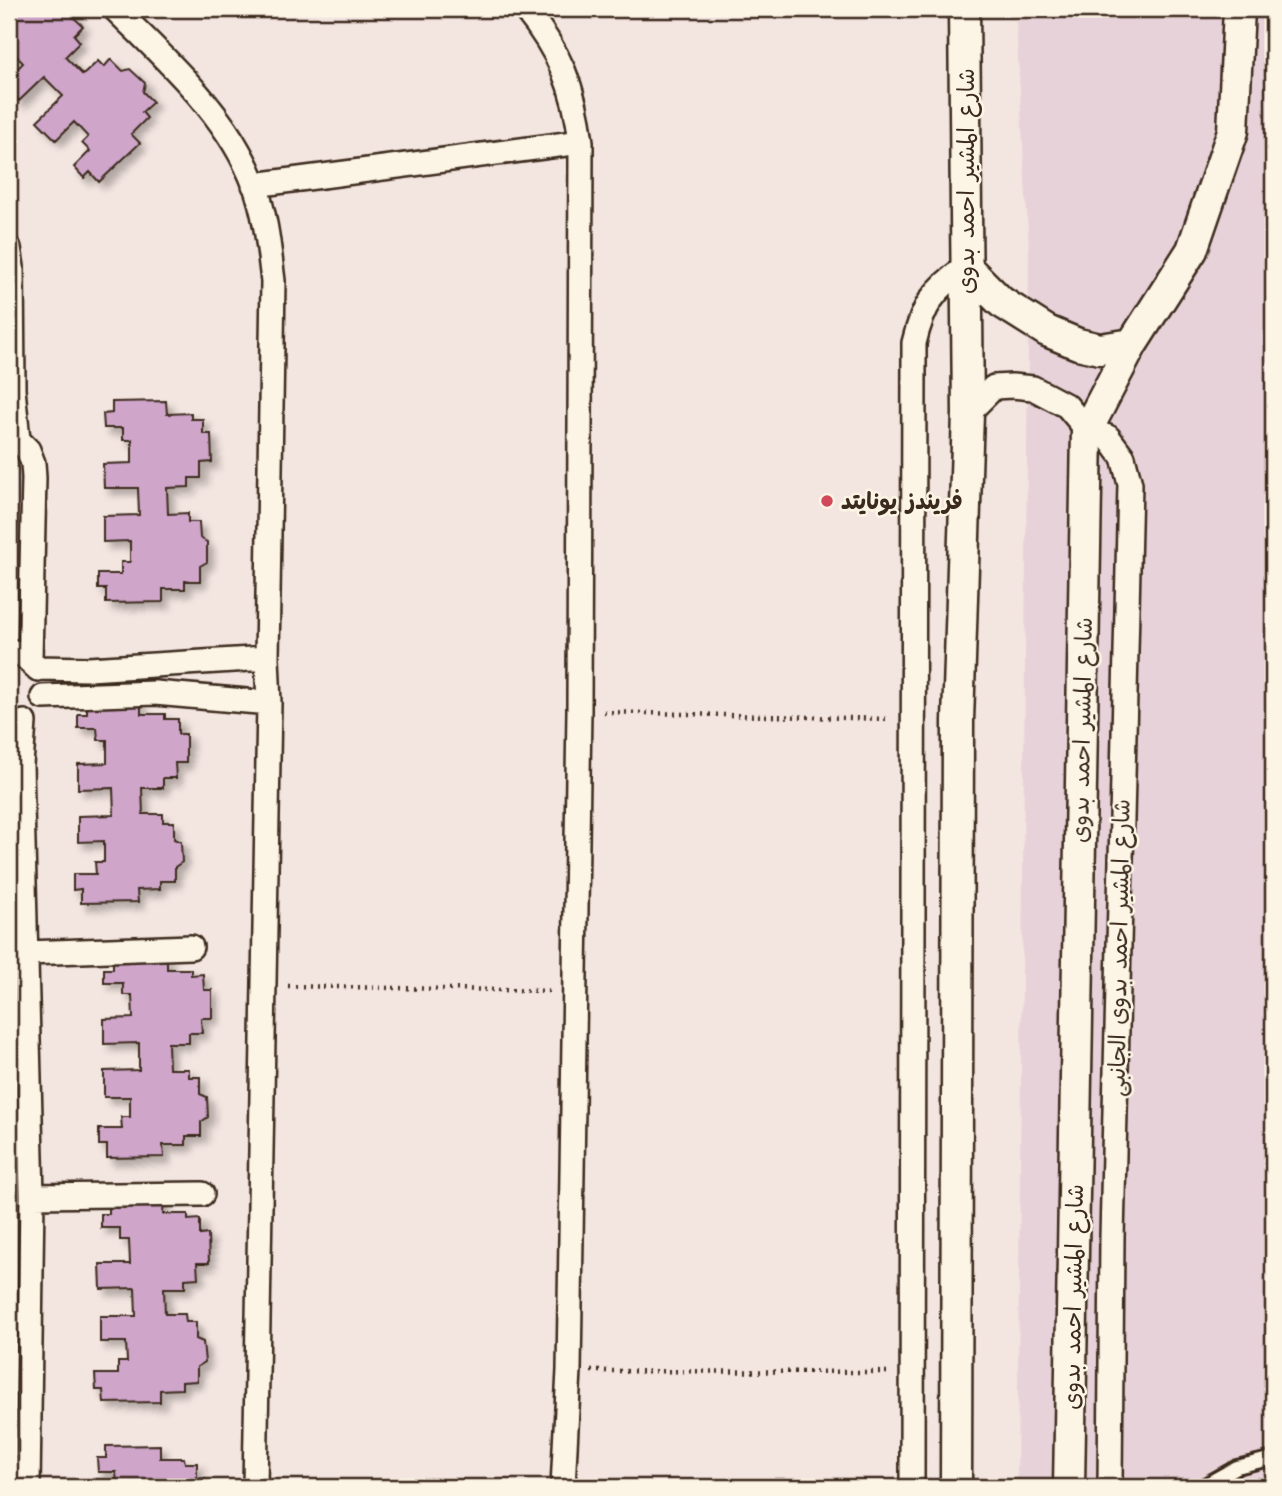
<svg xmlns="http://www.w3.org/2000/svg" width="1282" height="1496" font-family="'Architects Daughter','Playpen Sans Arabic',sans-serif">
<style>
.built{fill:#e8d2d9}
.building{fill:#cfa5ca;stroke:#3b2a1e;stroke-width:2;filter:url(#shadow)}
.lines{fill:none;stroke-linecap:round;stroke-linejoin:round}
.service-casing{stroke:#3b2a1e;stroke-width:18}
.minor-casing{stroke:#3b2a1e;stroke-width:28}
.tertiary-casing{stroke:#3b2a1e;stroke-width:35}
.path{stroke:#3b2a1e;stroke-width:4.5;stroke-dasharray:2 5;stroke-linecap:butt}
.service{stroke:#fcf5e5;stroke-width:12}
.minor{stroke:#fcf5e5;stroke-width:23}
.tertiary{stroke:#fcf5e5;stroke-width:30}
.poi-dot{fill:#d1495b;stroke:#fcf5e5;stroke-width:2.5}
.labels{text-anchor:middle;stroke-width:5;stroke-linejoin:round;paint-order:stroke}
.street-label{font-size:23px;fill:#3b2a1e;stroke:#fcf5e5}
.poi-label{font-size:23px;font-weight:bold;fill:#3b2a1e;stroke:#fcf5e5;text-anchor:start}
</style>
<defs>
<filter id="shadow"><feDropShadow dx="6" dy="6" stdDeviation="3.5" flood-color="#0004"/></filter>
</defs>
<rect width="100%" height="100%" fill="#f3e5e0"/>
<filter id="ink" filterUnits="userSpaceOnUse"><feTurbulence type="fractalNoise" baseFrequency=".0143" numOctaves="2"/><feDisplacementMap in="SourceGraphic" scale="14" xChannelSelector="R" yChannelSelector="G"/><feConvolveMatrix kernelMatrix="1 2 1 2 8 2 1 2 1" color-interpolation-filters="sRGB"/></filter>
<g filter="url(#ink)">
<path class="built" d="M1013,9h260v1478h-256l12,-1236 -13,-230z"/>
<path class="building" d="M9,9h70l-7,7 11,10 -9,9 6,7 -15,15 18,18 15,-14 6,6 7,-8 12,12 7,-2 15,14 -2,9 10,10 -11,10 5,6 -16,16 9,9 -41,39 -9,-10 -6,6 -10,-11 16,-16 -8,-8 6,-6 -14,-15 -18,18 -19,-19 26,-25 -19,-19 -25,24 -10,-11v-13l14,-14 -14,-15z
M166,401l1,13 24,-1v6h12v15h8l1,28 -11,1v15h-12v9l-22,1 1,26 20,-1v9h11l1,16 7,4v20l-7,4v15h-15v8h-22v13l-57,1v-14h-8v-15h23v-12h9v-21l-27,1v-26l36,-1 -1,-27h-34l-1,-24 29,-1v-23h-9v-12h-19l-1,-14 9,-1v-11z
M141,701v13h24v5h13v15h8v29h-11l1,15h-13v10h-21l1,26h20v8h11v17l7,3 1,20 -7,5v14h-15v8l-23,1 1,12 -57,1v-14l-8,1v-16h23l-1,-12h9v-21l-26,1v-26l36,-1 -1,-27 -35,1v-25l29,-1v-23h-9l-1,-12h-19v-14h9v-12z
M167,956v13h24v6l12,-1 1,16h8v28h-11l1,15h-13v10h-21l1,26h20v8h11v17l7,3 1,20 -7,5v14h-15v9h-23l1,12 -57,1v-13h-8v-16h23l-1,-12h9v-20h-26v-26l35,-1v-27l-35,1v-25l29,-1 -1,-23h-9v-12h-19v-14h9v-12z
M164,1201l-1,13h25v6l12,-1v16l8,-1 1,29h-12l1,15 -13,1v9h-21l1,26h20l1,8h10v17l7,3 2,20 -8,5v14l-15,1v7l-22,1v12l-56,1 -1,-13h-7l-1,-16h23v-12h9l-1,-20h-26v-26h36l-1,-28 -34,1 -1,-25h30l-1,-24h-9v-12h-19v-14h8v-12z
M160,1445v13h24l1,5h12v16l8,-1v9h-79v-3h-9l-1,-12h-18l-1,-14h9v-12z"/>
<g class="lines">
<defs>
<path id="service" d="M1201,1487l36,-20 36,-9"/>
<path id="minor" d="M115,9c51,51 114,106 140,177 11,30 14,63 18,95l-6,377 2,45 -14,784
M525,9c34,42 50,79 56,133l-2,569 -10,659 -6,117
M254,185l327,-43
M9,248l3,19 1,122 5,51 10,10 5,13 1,15 -4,181
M968,413l26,-26 18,-1 21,2 34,18 20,24 21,7 15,20 7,27 -18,754 -2,249
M9,651l13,3 16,15
M38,668l51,1 178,-11
M43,697l112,-4 114,10
M24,722l-3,43 11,431 -4,291
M27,953l164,-6
M32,1196l170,-2
M912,1487l2,-1144c9,-38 20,-54 52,-76"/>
<path id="tertiary" d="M966,267l35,35 46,29 31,13 22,5 32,-5
M956,1487l2,-766 10,-308 -4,-404
M1069,1487l18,-1057 45,-86 60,-94 41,-119 6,-122"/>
</defs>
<use href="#service" class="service-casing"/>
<use href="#minor" class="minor-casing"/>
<use href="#tertiary" class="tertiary-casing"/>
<path class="path" d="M604,712l285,7
M288,986l264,5
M591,1371l296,1"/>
<use href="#service" class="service"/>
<use href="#minor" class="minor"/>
<use href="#tertiary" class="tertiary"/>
</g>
</g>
<circle class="poi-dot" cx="827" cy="501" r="7"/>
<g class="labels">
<g class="street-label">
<text transform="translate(966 181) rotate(-90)" y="8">شارع المشير احمد بدوى</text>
<text transform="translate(1082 730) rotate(-89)" y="8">شارع المشير احمد بدوى</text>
<text transform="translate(1119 948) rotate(-89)" y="8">شارع المشير احمد بدوى الجانبى</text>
<text transform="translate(1073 1297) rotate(-89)" y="8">شارع المشير احمد بدوى</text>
</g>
<g class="poi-label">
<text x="841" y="509">فريندز يونايتد</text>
</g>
</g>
<rect width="1282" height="1496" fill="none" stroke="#fcf5e5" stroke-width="35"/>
<rect x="18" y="18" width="1247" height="1461" fill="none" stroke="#3b2a1e" stroke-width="2.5" filter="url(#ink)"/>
</svg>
